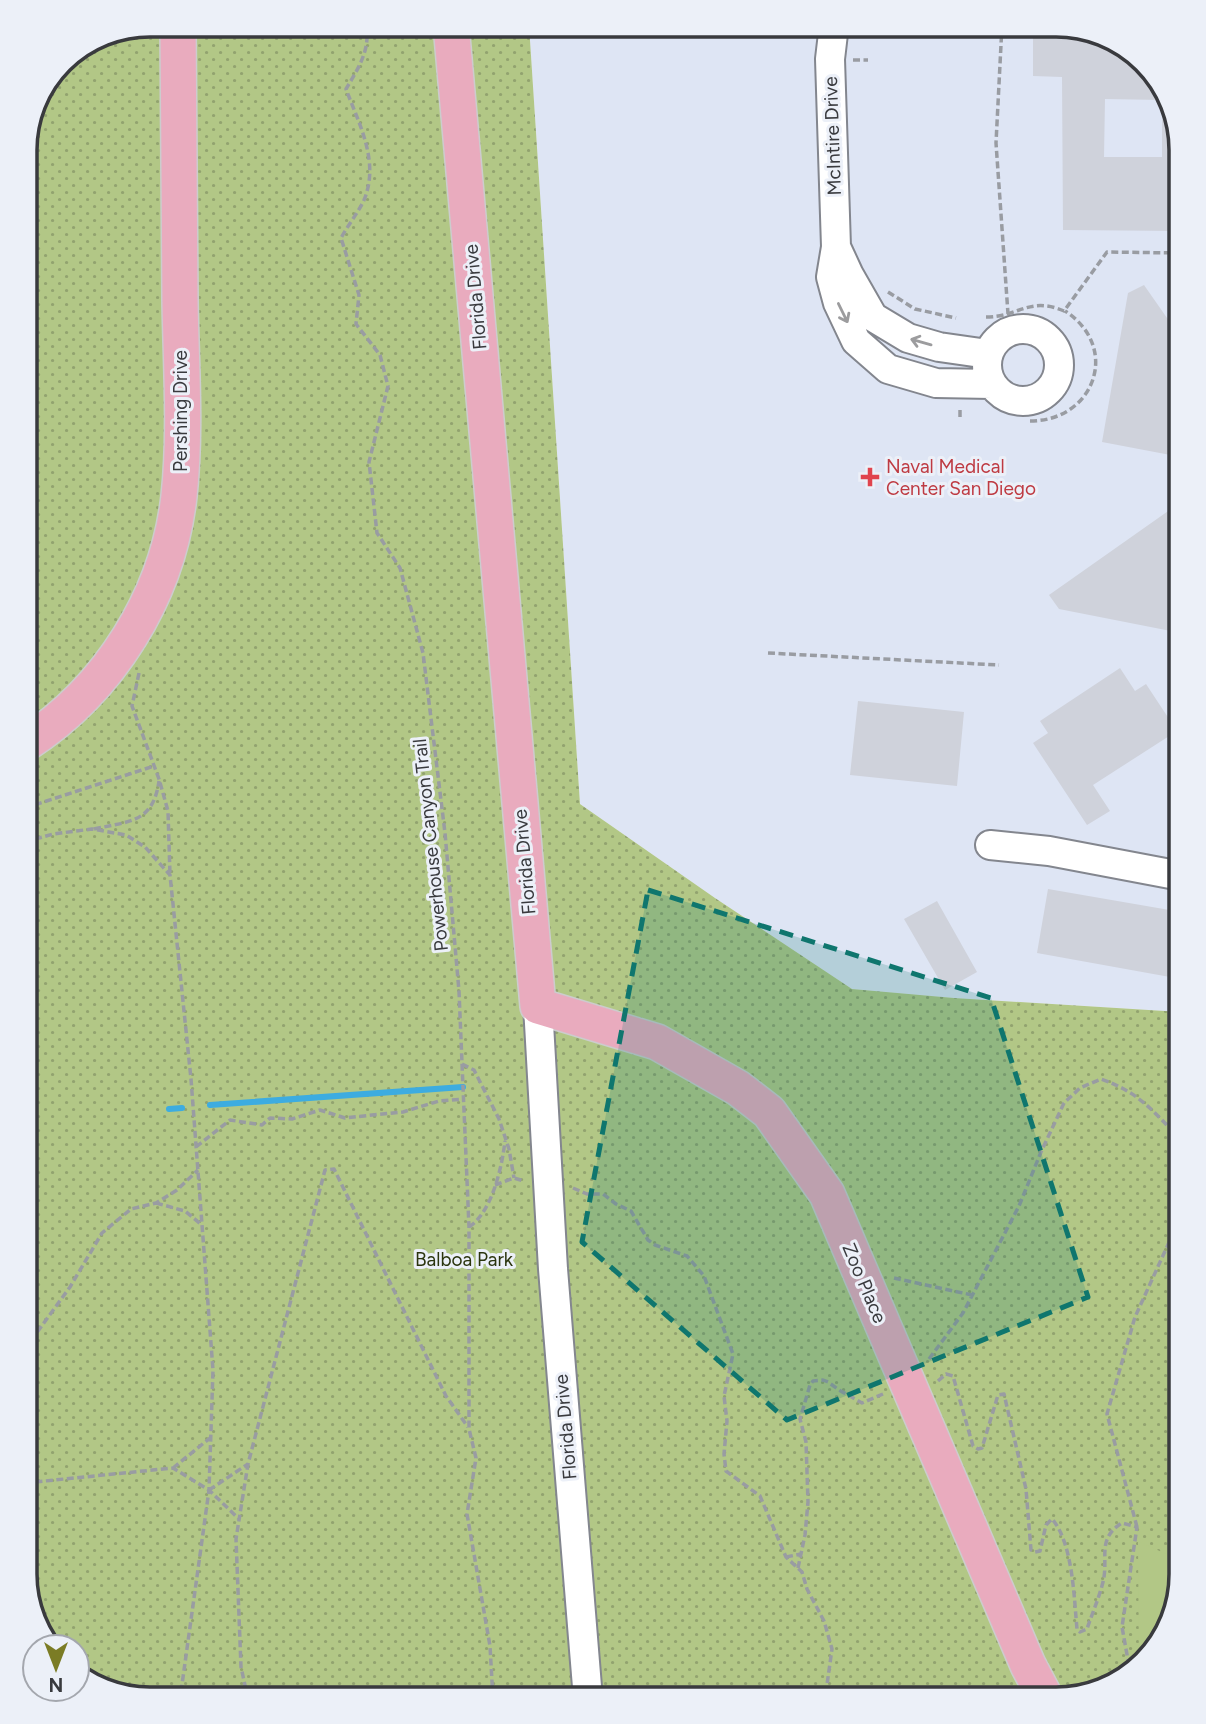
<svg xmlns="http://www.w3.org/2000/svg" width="1206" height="1724" font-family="Figtree,sans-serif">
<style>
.built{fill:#dee5f4}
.park{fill:url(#park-dots)}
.garden{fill:#b2c786}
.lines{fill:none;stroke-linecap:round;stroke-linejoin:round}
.stream{stroke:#3dace0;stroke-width:6}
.building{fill:#cfd2db;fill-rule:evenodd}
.minor-casing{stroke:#83868e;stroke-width:32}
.major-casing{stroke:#cccccd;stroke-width:38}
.path{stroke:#999ca2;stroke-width:3.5;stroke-dasharray:7 3.5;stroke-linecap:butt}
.minor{stroke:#fff;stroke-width:28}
.major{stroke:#e9abbe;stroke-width:35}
.oneway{stroke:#9c9c9e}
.marked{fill:#0f766e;fill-opacity:0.2;stroke:#0f766e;stroke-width:5;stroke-dasharray:14 9;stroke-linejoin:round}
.health-dot{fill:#e0444e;stroke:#ecf0f8;stroke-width:2.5}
.labels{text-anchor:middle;stroke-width:6;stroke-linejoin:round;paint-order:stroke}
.street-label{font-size:19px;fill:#393a3e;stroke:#ecf0f8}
.health-label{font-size:19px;fill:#be3a42;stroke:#ecf0f8;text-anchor:start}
.park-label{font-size:19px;fill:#2b350e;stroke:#ecf0f8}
.rim{fill:none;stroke:#393a3e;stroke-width:3.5}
</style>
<defs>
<pattern id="park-dots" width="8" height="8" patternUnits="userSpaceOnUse" patternTransform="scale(1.75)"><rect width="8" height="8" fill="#b2c786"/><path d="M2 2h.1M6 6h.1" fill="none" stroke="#92a36f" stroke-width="1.8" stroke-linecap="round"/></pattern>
</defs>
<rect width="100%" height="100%" fill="#ecf0f8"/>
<path class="built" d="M529,25h535l55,17 45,45 17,63v862l-227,-14 -102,-9 -137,-91 -135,-94z"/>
<path class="park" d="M150,25h379l51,779 135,94 137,91 102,9 227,14v562l-16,62 -46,46 -63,17h-914l-55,-17 -10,-9v-26h-26l-9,-10 -17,-63v-1433l13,-47 29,-38z"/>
<path class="garden" d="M1138,1541l43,20v13l-16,62 -26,26z"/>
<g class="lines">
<path class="stream" d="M210,1105l253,-18
M169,1109l13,-1"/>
</g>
<path class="building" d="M1033,25h31l11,3v6h18l26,8 45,45 17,63v81l-118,-1 -1,-153 -29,-1zM1105,99l57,1v57h-58z
M1144,285l37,53v119l-79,-15 26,-149z
M1181,502v131l-122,-24 -10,-14z
M1120,668l15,23 11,-7 31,47 -84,54 17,26 -23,14 -54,-82 15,-10 -8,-12z
M858,701l106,11 -7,74 -107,-11z
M1048,889l133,23v67l-144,-26z
M937,901l40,71 -32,18 -41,-71z"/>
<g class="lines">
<defs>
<path id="minor" d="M834,25l-4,34 6,188 -5,30 7,26 18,38 32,28 48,14 56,1
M837,249l12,26 24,42 35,21 31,9 49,7
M987 365a36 36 0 1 1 72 0a36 36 0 1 1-72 0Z
M990,845l59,6 132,25
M538,1006l15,263 35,430"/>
<path id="major" d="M451,25l87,981 119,36 81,46 31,24 58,82 201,471 18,34
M25,744c84,-54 143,-148 154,-248 7,-65 2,-131 1,-196 -1,-92 -2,-184 -2,-275"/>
</defs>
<use href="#minor" class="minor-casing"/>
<use href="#major" class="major-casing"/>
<path class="path" d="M366,25c5,24 -8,44 -20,64 13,35 34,73 18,111 -6,13 -16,25 -23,38l18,57 -3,29 24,31 8,31 -19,76 8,71 23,35 23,85 22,180 14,158 4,96 6,140v202l7,29 -9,56 23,132 3,53
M1002,25l-6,118 12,171
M853,60h15
M888,292l27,17 41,9
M986,317c33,0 43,-21 78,-6l43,-59 74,1
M960,417v-10
M1030,421c65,0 91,-74 35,-110
M768,653l231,12
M139,673l-7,33 27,73 9,32 2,64
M25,808l129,-42
M94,829c36,-8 59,-6 65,-48
M25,842l28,-8 39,-5 34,6 19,12 25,28 21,204 22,291 -4,120 -29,209
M462,1064l12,6 25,49 10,30 5,29
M196,1147l34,-27 32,5 8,-7 22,1 28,-9 25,8 27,-3 31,-3 36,-11 25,-2
M495,1185l19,-7 10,3
M573,1188l14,6h16l13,10 15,7 17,29 7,5 32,11 17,20 29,78 -9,42 3,25 -3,33 2,17 34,25 26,61 16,15 5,17 17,32 8,28 -7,50
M156,1203l29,8 17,14
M469,1227c23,-15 33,-60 36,-86
M894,1278l78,17
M25,1349l45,-62 32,-54 29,-24 25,-6 21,-13 21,-20
M929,1359l34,-46 56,-107 22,-54 23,-49 16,-15 21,-9c38,13 53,33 80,61
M938,1381l8,-7 7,2 20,70 5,3 4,-1 16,-53 6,-1 22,95 5,61 4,2 5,-1 6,-26 6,-6c21,24 22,79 25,110l3,3 7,-3c5,-15 12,-31 16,-47 6,-24 -7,-43 19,-59l15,4 -15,100 8,44
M173,1468l37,-30
M25,1483l148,-15 36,22 31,30
M209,1490l39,-26
M1137,1527l-30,-113 28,-97 46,-101
M786,1557l15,-3
M798,1568l7,-33 3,-33 -2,-60 -6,-23 10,-34 3,-4 10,-1 5,2 11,8 23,13 21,-9
M248,1699l-7,-32 -5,-128 12,-75 77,-294 9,-1 112,227 22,31"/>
<use href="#minor" class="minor"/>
<use href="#major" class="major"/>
</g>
<defs><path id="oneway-shaft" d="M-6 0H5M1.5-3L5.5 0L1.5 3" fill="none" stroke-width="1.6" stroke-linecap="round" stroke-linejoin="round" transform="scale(1.75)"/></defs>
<g class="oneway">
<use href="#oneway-shaft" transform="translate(843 313) rotate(64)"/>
<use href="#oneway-shaft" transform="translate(921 342) rotate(-164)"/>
</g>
<path class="marked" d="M648,890l343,108 97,299 -301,123 -205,-178z"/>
<path class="health-dot" d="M866.5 466.5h7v7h7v7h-7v7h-7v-7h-7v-7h7z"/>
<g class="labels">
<g class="street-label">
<text transform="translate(832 136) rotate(-92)" y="7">McIntire Drive</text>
<text transform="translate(475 297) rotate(-95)" y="7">Florida Drive</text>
<text transform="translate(180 411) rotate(-90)" y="7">Pershing Drive</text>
<text transform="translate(430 845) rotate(-96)" y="7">Powerhouse Canyon Trail</text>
<text transform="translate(524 862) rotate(-95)" y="7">Florida Drive</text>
<text transform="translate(865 1283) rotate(67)" y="7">Zoo Place</text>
<text transform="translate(565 1427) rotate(-95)" y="7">Florida Drive</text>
</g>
<g class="health-label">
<text x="886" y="473">Naval Medical<tspan x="886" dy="22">Center San Diego</tspan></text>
</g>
<g class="park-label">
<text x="464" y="1266">Balboa Park</text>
</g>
</g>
<path d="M0 0H1206V1724H0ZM150 37H1056A113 113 0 0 1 1169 150V1574A113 113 0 0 1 1056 1687H150A113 113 0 0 1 37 1574V150A113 113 0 0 1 150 37Z" fill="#ecf0f8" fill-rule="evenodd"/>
<path class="rim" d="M150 37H1056A113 113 0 0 1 1169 150V1574A113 113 0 0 1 1056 1687H150A113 113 0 0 1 37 1574V150A113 113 0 0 1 150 37Z"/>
<g transform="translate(56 1668) rotate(180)"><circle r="33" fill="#ecf0f8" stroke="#a4a7ae" stroke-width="2"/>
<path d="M0-5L12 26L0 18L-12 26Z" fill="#7b7c25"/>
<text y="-10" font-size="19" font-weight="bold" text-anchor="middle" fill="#393a3e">N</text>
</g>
</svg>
